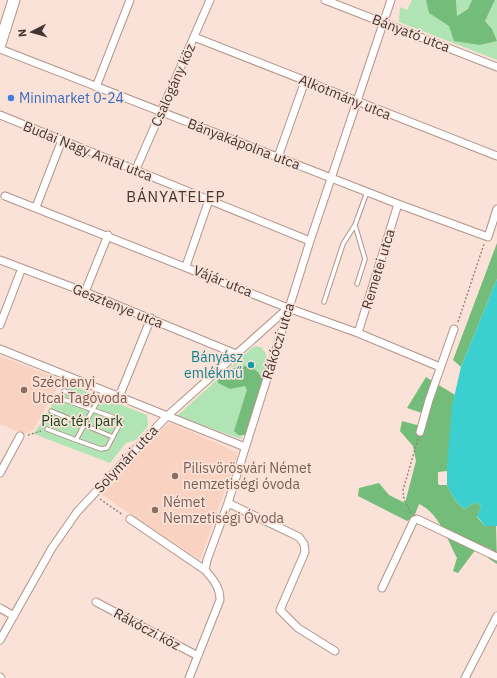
<svg xmlns="http://www.w3.org/2000/svg" width="497" height="678" font-family="'IBM Plex Sans',sans-serif">
<style>
.built{fill:#f9d2c2}
.green{fill:#b1e4b4}
.forest{fill:#74bc7a}
.water{fill:#3ccfd0}
.lines{fill:none;stroke-linecap:round;stroke-linejoin:round}
.service-casing{stroke:#b19489;stroke-width:5.5}
.minor-casing{stroke:#b19489;stroke-width:9}
.primary-casing{stroke:#b19489;stroke-width:13}
.path{stroke:#98857e;stroke-width:1.5;stroke-dasharray:2 2;stroke-linecap:butt}
.service{stroke:#fff;stroke-width:3.5}
.minor{stroke:#fff;stroke-width:7}
.primary{stroke:#fff;stroke-width:11}
.shop-dot{fill:#3f7fe0;stroke:#fbe2d8;stroke-width:1.5}
.culture-dot{fill:#0f9aa8;stroke:#fbe2d8;stroke-width:1.5}
.education-dot{fill:#8d6e63;stroke:#fbe2d8;stroke-width:1.5}
.labels{text-anchor:middle;stroke-width:3.5;stroke-linejoin:round;paint-order:stroke}
.street-label{font-size:14px;fill:#433632;stroke:#fbe2d8}
.shop-label{font-size:14px;fill:#366cbe;stroke:#fbe2d8;text-anchor:start}
.culture-label{font-size:14px;fill:#0d838f;stroke:#fbe2d8;text-anchor:end}
.education-label{font-size:14px;fill:#785e54;stroke:#fbe2d8;text-anchor:start}
.park-label{font-size:14px;fill:#104419;stroke:#fbe2d8}
.neighbourhood-label{font-size:15px;letter-spacing:1px;fill:#433632;stroke:#fbe2d8}
</style>
<rect width="100%" height="100%" fill="#fbe2d8"/>
<path class="built" d="M0,356l62,24 -29,50 -8,4 -25,-10z
M171,423l66,29v5l-37,103 -98,-65 65,-71z"/>
<path class="green" d="M412,0h14l3,13 51,32 17,-4v19l-98,-38 1,-15 7,3z
M456,0h16l-4,9 -11,7z
M495,0h2v41l-5,-12 -7,-8z
M256,346l5,1c10,11 6,19 2,32l-3,-6 -25,-7 -4,2 29,10 -19,61 -64,-23 75,-68z
M66,383l81,32 1,11 -12,14 -10,3 -16,20 -76,-29z"/>
<path class="forest" d="M426,0h30l1,16 11,-7 4,-9h23l-10,21 7,8 5,12 -17,4 -26,-4 -5,-15 -20,-13z
M497,243v36l-36,88 -8,-7z
M240,365c11,2 18,4 23,14l-18,56h-7l-4,-4 13,-41 -2,-4 -15,3 -12,-6v-7z
M426,377l29,18 -8,76 -9,1v11l1,2h8l8,15 9,9 12,-7 5,4 -4,11 8,9 11,-1 1,39 -9,-6 3,-9 -12,-4 -21,28 -5,-2 4,-13c-10,-19 -18,-45 -38,-54l-5,13 -7,4 -49,-25 1,-8 20,-5 10,12 16,8 11,-42 -3,-15 -13,-15 2,-10 22,6 4,-12 -21,-7z"/>
<path class="water" d="M497,279v247h-12l-8,-10 4,-10 -5,-4 -12,7 -9,-9 -8,-15v-17l5,-62 9,-39z"/>
<g class="lines">
<defs>
<path id="service" d="M355,225l10,34 -8,25
M324,302l19,-58 12,-19 12,-33
M88,400l-24,-9 -4,7 58,21 3,3 -14,26 -6,1 -25,-9c9,-17 18,-33 28,-49
M51,411l62,26
M47,429l29,11"/>
<path id="minor" d="M325,0l172,67
M194,37l303,119
M0,49l398,155 90,33 9,-28
M96,87l34,-87
M0,115l310,126
M278,157l27,-76
M136,169l74,-169
M5,196l283,112 70,25 82,34
M36,207l26,-67
M0,260l85,32 151,62
M186,266l23,-66
M85,292l23,-57
M0,325l22,-57
M358,333l40,-129
M0,349l245,98
M119,397l32,-79
M420,432l9,-32 25,-71
M0,473l20,-37
M228,503l71,34 5,7 1,8 -25,58 18,18 37,23
M130,519l75,51
M382,588l32,-68 3,-1 80,38
M96,602l102,54
M0,608l14,8
M0,640l52,-92 25,-36 89,-95 122,-109
M0,677l1,1
M189,678l31,-78c0,-13 -7,-21 -15,-30l2,-10 21,-57 82,-262 81,-241
M465,678l32,-62"/>
<path id="primary" d="M0,44l14,-44"/>
</defs>
<use href="#service" class="service-casing"/>
<use href="#minor" class="minor-casing"/>
<use href="#primary" class="primary-casing"/>
<path class="path" d="M458,322l26,-78
M28,435l13,-4
M100,499l23,16
M411,513l-7,-13 -1,-10 15,-51
M202,519l12,3"/>
<use href="#service" class="service"/>
<use href="#minor" class="minor"/>
<use href="#primary" class="primary"/>
</g>
<circle class="shop-dot" cx="11" cy="98" r="4"/>
<circle class="culture-dot" cx="251" cy="365" r="4"/>
<g class="education-dot">
<circle cx="24" cy="390" r="4"/>
<circle cx="175" cy="476" r="4"/>
<circle cx="155" cy="510" r="4"/>
</g>
<g class="labels">
<g class="street-label">
<text transform="translate(411 33) rotate(21)" y="5">Bányató utca</text>
<text transform="translate(173 85) rotate(-66)" y="5">Csalogány köz</text>
<text transform="translate(345 97) rotate(22)" y="5">Alkotmány utca</text>
<text transform="translate(244 144) rotate(21)" y="5">Bányakápolna utca</text>
<text transform="translate(88 151) rotate(22)" y="5">Budai Nagy Antal utca</text>
<text transform="translate(378 269) rotate(-73)" y="5">Remetei utca</text>
<text transform="translate(223 281) rotate(22)" y="5">Vájár utca</text>
<text transform="translate(118 306) rotate(22)" y="5">Gesztenye utca</text>
<text transform="translate(278 341) rotate(-73)" y="5">Rákóczi utca</text>
<text transform="translate(126 459) rotate(-47)" y="5">Solymári utca</text>
<text transform="translate(147 629) rotate(28)" y="5">Rákóczi köz</text>
</g>
<g class="shop-label">
<text x="19" y="103">Minimarket 0-24</text>
</g>
<g class="culture-label">
<text x="243" y="362">Bányász<tspan x="243" dy="16">emlékmű</tspan></text>
</g>
<g class="education-label">
<text x="32" y="387">Széchenyi<tspan x="32" dy="16">Utcai Tagóvoda</tspan></text>
<text x="183" y="473">Pilisvörösvári Német<tspan x="183" dy="16">nemzetiségi óvoda</tspan></text>
<text x="163" y="507">Német<tspan x="163" dy="16">Nemzetiségi Óvoda</tspan></text>
</g>
<g class="park-label">
<text x="82" y="426">Piac tér, park</text>
</g>
<g class="neighbourhood-label">
<text x="176" y="202">BÁNYATELEP</text>
</g>
</g>
<g transform="translate(32 32) rotate(264)" stroke="#fbe2d8" stroke-width="3" paint-order="stroke">
<path d="M0-3L7 15L0 10L-7 15Z" fill="#433632"/>
<text y="-6" font-size="11" font-weight="bold" text-anchor="middle" fill="#433632">N</text>
</g>
</svg>
